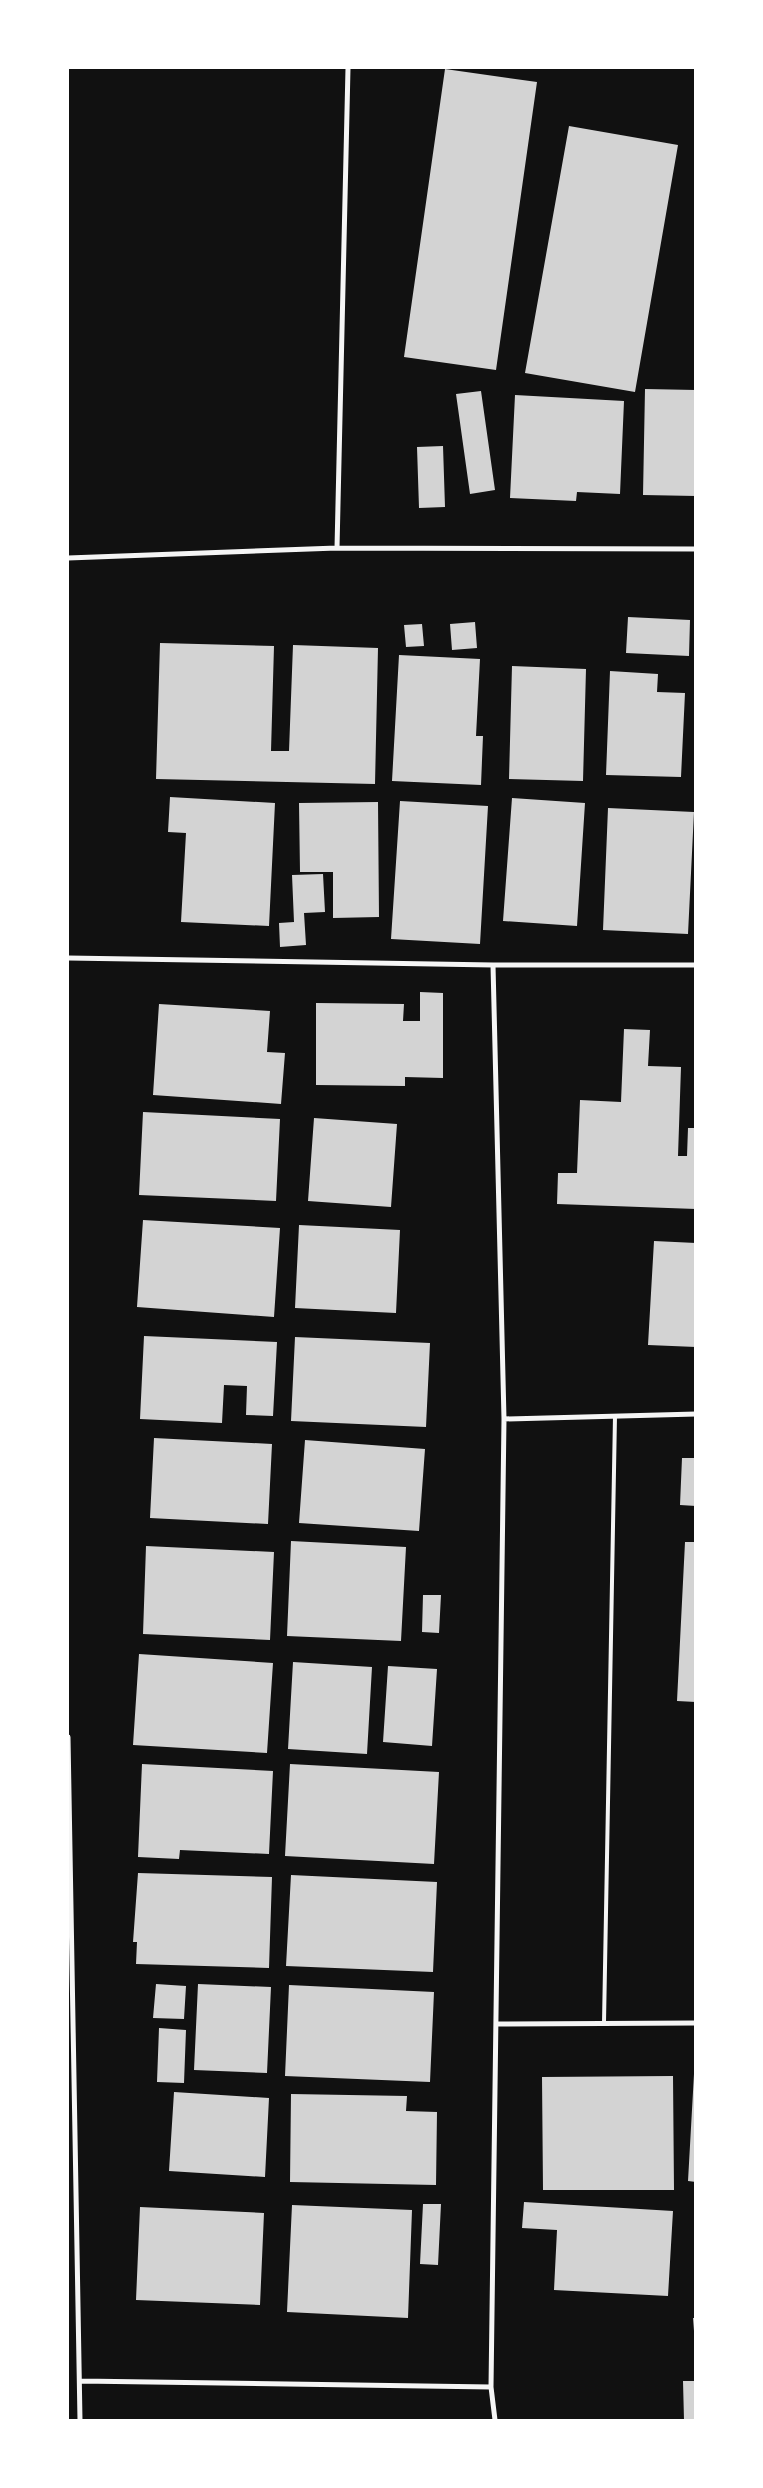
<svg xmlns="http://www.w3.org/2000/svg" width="763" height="2488" font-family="'Zilla Slab',serif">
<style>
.building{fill:#d3d3d3}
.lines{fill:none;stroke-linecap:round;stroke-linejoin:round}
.service{stroke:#f5f5f5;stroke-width:4}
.minor{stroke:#f5f5f5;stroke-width:5}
</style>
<rect width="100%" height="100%" fill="#111"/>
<path class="building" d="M445,69l92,13 -41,288 -92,-13z
M569,126l109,19 -43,247 -110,-19z
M645,389l51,1v106l-53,-1z
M481,391l14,99 -25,4 -14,-100z
M515,395l109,6 -4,93 -43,-2 -1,9 -66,-3z
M443,446l2,61 -26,1 -2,-61z
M628,617l62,3 -1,36 -63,-3z
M475,622l2,26 -25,2 -2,-26z
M422,624l2,22 -18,1 -2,-22z
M160,643l114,3 -3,105h18l4,-106 85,3 -3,136 -219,-5z
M399,655l81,4 -4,77h7l-2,49 -89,-4z
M512,666l74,3 -3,112 -74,-2z
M610,671l48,3 -1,18 28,1 -4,84 -75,-2z
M170,797l105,6 -6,123 -88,-4 5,-89 -18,-1z
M512,798l73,5 -8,123 -74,-5z
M400,801l88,5 -8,138 -89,-5z
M378,802l1,115 -46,1v-46h-33l-1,-69z
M608,808l86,4 -6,122 -85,-4z
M323,874l2,38 -21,1 2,32 -26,2 -1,-24 15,-1 -2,-47z
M420,992l23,1v85l-38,-1v9l-89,-1v-82l88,1 -1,17h17z
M159,1004l111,7 -3,41 18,1 -4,51 -128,-9z
M624,1029l26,1 -2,36 33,1 -3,89h9l1,-28h8v81l-139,-5 1,-31h19l3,-73 41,2z
M143,1112l137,7 -4,82 -137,-6z
M314,1118l83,6 -6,83 -83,-6z
M143,1220l137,8 -6,89 -137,-10z
M299,1225l101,5 -4,83 -101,-5z
M654,1241l42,2v104l-48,-2z
M144,1336l133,6 -4,74 -27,-1 1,-29 -23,-1 -2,38 -82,-4z
M295,1337l135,6 -4,84 -135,-6z
M154,1438l118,6 -4,80 -118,-6z
M305,1440l120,9 -6,82 -120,-8z
M682,1458h14v48l-16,-1z
M291,1541l115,6 -5,94 -114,-5z
M685,1542h11v160l-19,-1z
M146,1546l128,6 -4,88 -127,-6z
M423,1595h18l-2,38 -17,-1z
M139,1654l134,9 -6,90 -134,-8z
M293,1662l79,5 -5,87 -79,-5z
M388,1666l49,3 -5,77 -49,-4z
M142,1764l131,7 -4,83 -89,-4 -1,9 -41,-2z
M290,1764l149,8 -5,92 -149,-8z
M138,1873l134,4 -3,91 -133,-4 1,-22h-4z
M291,1875l146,7 -4,90 -147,-6z
M156,1984l30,2 -2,33 -31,-1z
M198,1984l73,3 -4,86 -73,-3z
M289,1985l145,7 -4,90 -145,-6z
M159,2028l27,2 -2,53 -27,-1z
M694,2074h2v108l-8,-1z
M673,2076l1,114h-131l-1,-113z
M174,2092l95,6 -4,79 -96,-6z
M291,2094l116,2 -1,15 31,1 -1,73 -146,-3z
M524,2202l149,9 -5,85 -114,-6 3,-60 -35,-2z
M423,2204h18l-3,61 -18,-1z
M292,2205l120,5 -4,108 -121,-6z
M140,2207l124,6 -4,92 -124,-5z
M693,2318h3v13h-2z
M683,2381h13v39h-12z"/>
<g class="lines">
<path class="service" d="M604,2023l11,-607"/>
<path class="minor" d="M337,548l11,-480
M68,558l269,-10 359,1
M68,958l425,7h203
M493,965l11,454 -13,968 4,33
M504,1419l192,-5
M68,1737l12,683
M496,2024l200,-1
M80,2381l411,6"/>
</g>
<rect width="763" height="2488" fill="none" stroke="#ffffff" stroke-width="138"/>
</svg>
